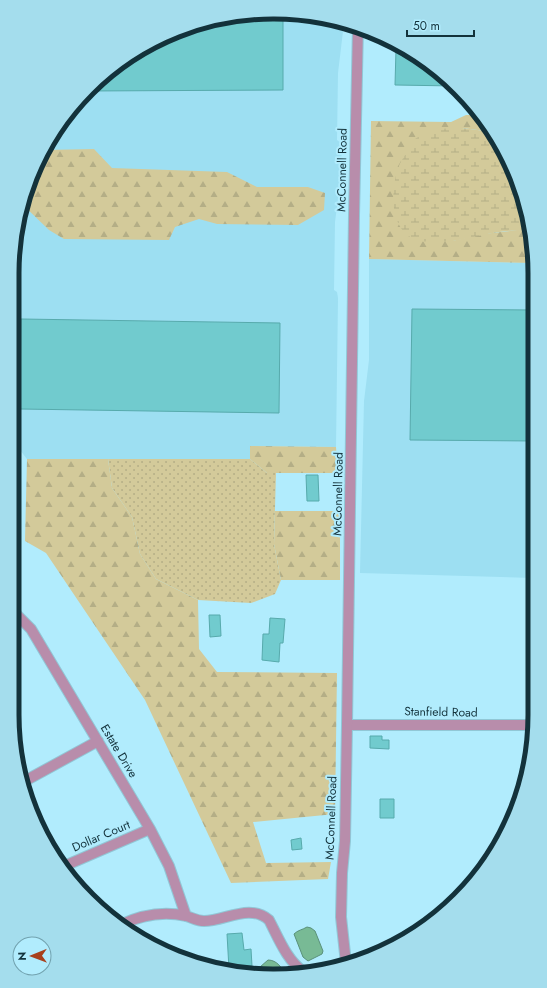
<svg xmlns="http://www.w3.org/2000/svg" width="547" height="988" font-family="Jost,sans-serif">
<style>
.built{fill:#9ddff2}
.grass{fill:url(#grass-dots)}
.forest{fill:url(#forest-firs)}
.wetland{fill:url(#wetland-marsh)}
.water{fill:#78ba95;stroke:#5a917a}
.building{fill:#71cbce;stroke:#57aaac}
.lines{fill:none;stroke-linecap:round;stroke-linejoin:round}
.minor-casing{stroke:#91c7d6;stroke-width:12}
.tertiary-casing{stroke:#91c7d6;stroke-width:12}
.minor{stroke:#b88dab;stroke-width:10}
.tertiary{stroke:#b88dab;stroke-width:10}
.labels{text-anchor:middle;stroke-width:4;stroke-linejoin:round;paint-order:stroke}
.street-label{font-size:12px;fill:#13323b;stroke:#b1ecfd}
.rim{fill:none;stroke:#13323b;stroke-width:5}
</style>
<defs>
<pattern id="grass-dots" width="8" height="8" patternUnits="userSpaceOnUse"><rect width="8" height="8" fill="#d3ca9a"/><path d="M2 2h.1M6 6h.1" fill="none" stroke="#b4ae86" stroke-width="1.8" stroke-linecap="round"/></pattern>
<pattern id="forest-firs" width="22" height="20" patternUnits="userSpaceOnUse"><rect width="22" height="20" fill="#d3ca9a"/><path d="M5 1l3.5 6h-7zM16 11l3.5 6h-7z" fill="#b4ae86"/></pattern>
<pattern id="wetland-marsh" width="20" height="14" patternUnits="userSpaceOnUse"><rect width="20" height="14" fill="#d3ca9a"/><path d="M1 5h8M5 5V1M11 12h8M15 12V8" fill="none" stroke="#b4ae86"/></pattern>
</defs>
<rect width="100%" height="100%" fill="#b1ecfd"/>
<path class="built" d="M257,13l51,1 36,9 -6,50 -1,67 4,3 1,6 -3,42 -4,31 -1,68 3,2 1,6 -2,149 -86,-1v13h-223l-11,-14 -4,-10 1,-178 13,-67 21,-47 30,-42 37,-35 44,-27 48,-18z
M369,259l164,4 1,315 -174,-5 4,-172 5,-41z"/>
<path class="grass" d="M108,459h142l17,14h9l-2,71 7,36 -6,14 -24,9 -53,-3 -42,-21 -16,-25 -8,-37 -20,-29z"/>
<path class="forest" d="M466,115h14l13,17 -31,-4 -10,113 31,-7 35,-4 13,2 2,8v23l-164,-4 2,-138 80,1z
M94,149l18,19 115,4 30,15h51l17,6 -1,17 -26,15 -81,-1 -18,-5 -24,8 -6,13 -105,-1 -15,-9 -26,-25 3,-15 18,-40z
M250,446l86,1 2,26h-71l-17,-14z
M27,459h81l4,29 20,29 8,37 16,25 42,21 1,49 18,23 120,1 -2,141 -82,8 13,41 65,-1 -3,17 -97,4 -86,-183 -99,-147 -21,-12z
M275,511h65v69h-59l-7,-36z"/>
<path class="wetland" d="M462,128l31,4 28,57 10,43c-26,-5 -52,5 -78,9 -6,1 -12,0 -18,1 -8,0 -14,0 -21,-3 -25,-11 -23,-49 -16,-71 2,-6 6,-11 9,-16 2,-4 4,-10 8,-13 13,-10 30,-11 47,-11z"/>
<path class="water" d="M307,927l4,1 4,3 8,20 -1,3 -14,7 -5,-4 -9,-23c4,-4 8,-4 13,-7z
M268,960c9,0 14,8 18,15l-28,-3 2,-5z"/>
<path class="building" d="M257,13h26v77l-195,1 26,-25 44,-27 48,-18z
M396,49h11l48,37 -60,-1z
M412,309l121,1v131l-123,-1z
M21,319l259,4 -1,90 -259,-4z
M306,475h12l1,26h-12z
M209,615h11l1,21 -11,1z
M270,618l15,1 -2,24h-3l-1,19 -17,-2 1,-26h6z
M370,736h12v4h7v9l-19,-1z
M380,799h14v19h-14z
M301,838l1,11 -10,1 -1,-10z
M242,933l2,17 7,-1 1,17h-7v5l-16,-2 -2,-35z"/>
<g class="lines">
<defs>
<path id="minor" d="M12,610l19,19 119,200 19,37 17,50
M347,725h187
M23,782l75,-41
M62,867l88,-38
M120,925c21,-10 44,-14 66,-9 7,2 11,5 18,5 21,0 46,-18 65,-1 9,17 18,41 35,52"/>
<path id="tertiary" d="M346,963l-5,-46 1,-44 3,-32 2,-116 7,-510 4,-189"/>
</defs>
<use href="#minor" class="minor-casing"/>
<use href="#tertiary" class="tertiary-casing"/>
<use href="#minor" class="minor"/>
<use href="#tertiary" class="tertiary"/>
</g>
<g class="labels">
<g class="street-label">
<text transform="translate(342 170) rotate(-89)" y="4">McConnell Road</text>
<text transform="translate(338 494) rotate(-89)" y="4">McConnell Road</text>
<text transform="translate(441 712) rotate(1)" y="4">Stanfield Road</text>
<text transform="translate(119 751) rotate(59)" y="4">Estate Drive</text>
<text transform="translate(331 818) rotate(-88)" y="4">McConnell Road</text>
<text transform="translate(101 836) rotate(-23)" y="4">Dollar Court</text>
</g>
</g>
<path d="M0 0H547V988H0ZM273 19H274A254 254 0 0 1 528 273V715A254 254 0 0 1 274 969H273A254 254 0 0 1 19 715V273A254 254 0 0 1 273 19Z" fill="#a4dded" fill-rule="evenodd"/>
<path class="rim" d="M273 19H274A254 254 0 0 1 528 273V715A254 254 0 0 1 274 969H273A254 254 0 0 1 19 715V273A254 254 0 0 1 273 19Z"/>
<g transform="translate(32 956) rotate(269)"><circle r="19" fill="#b1ecfd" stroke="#72a2af"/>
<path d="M0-3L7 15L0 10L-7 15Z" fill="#a8411d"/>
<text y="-6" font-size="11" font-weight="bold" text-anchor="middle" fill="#13323b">N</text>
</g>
<path d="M407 30v6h67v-6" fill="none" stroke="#13323b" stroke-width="2"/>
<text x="413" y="30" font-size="12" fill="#13323b" stroke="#b1ecfd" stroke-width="3" paint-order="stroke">50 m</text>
</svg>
